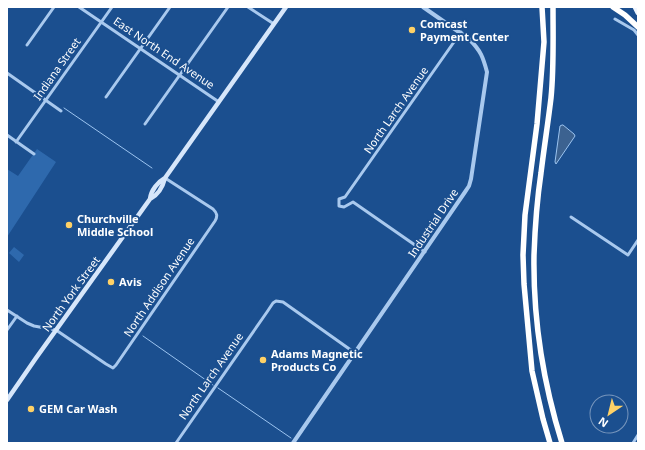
<svg xmlns="http://www.w3.org/2000/svg" width="645" height="450" font-family="'Noto Sans',sans-serif">
<style>
.green{fill:#2e69ad}
.water{fill:#3c6290;stroke:#9cc4f0}
.lines{fill:none;stroke-linecap:round;stroke-linejoin:round}
.stream{stroke:#9cc4f0;stroke-width:1}
.minor{stroke:#a9c9ee;stroke-width:3}
.tertiary{stroke:#a9c9ee;stroke-width:4}
.secondary{stroke:#d6e6fa;stroke-width:4.5}
.primary{stroke:#f0f6ff;stroke-width:5}
.motorway{stroke:#fff;stroke-width:5.5}
.poi-dot{fill:#ffd166;stroke:#1b4f8f;stroke-width:1.5}
.labels{text-anchor:middle;stroke-width:4;stroke-linejoin:round;paint-order:stroke}
.poi-label{font-size:11px;font-weight:bold;fill:#fff;stroke:#1b4f8f;text-anchor:start}
.street-label{font-size:11px;fill:#fff;stroke:#1b4f8f}
</style>
<rect width="100%" height="100%" fill="#1b4f8f"/>
<path class="green" d="M37,149l19,13 -49,75v-68l11,7z
M14,247l10,8 -5,7 -10,-9z"/>
<path class="water" d="M562,125h1l11,9 1,2 -19,28 -1,-2 5,-36z"/>
<g class="lines">
<path class="stream" d="M64,108l88,60
M143,336l70,49
M218,388l73,50"/>
<path class="minor" d="M79,7l140,95
M248,7l26,17
M615,19l19,11 4,5
M27,45l27,-38
M7,73l54,38
M106,97l64,-90
M145,124l83,-117
M7,135l27,19
M16,142l96,-135
M571,217l57,38 10,-15
M425,252l-72,-50 -9,5 -5,-1v-7l6,-2 116,-165
M7,310l20,13 7,3 22,4 50,34 7,4 3,-3 99,-144c3,-5 2,-8 -2,-12l-48,-31
M7,330l10,-14
M176,443l91,-131 6,-9 3,-2 7,1 72,51
M633,443l5,-8"/>
<path class="tertiary" d="M293,443l172,-251 4,-6 2,-7 16,-107c-4,-15 -6,-21 -18,-33l-46,-32"/>
<path class="secondary" d="M150,199c1,-9 8,-17 15,-21
M7,400l29,-42 114,-159c8,-4 13,-13 15,-21l121,-171"/>
<path class="primary" d="M635,7l3,6"/>
<path class="motorway" d="M542,7l2,35 -7,82 -12,91 -2,40 1,29 8,87 11,48 7,24
M553,7c0,30 1,61 -2,91 -3,25 -7,50 -10,75 -4,27 -6,54 -7,82 -1,63 9,127 28,188
M613,7l12,8 13,12"/>
</g>
<g class="poi-dot">
<circle cx="412" cy="30" r="4"/>
<circle cx="69" cy="225" r="4"/>
<circle cx="111" cy="282" r="4"/>
<circle cx="263" cy="360" r="4"/>
<circle cx="31" cy="409" r="4"/>
</g>
<g class="labels">
<g class="poi-label">
<text x="420" y="28">Comcast<tspan x="420" dy="13">Payment Center</tspan></text>
<text x="77" y="223">Churchville<tspan x="77" dy="13">Middle School</tspan></text>
<text x="119" y="286">Avis</text>
<text x="271" y="358">Adams Magnetic<tspan x="271" dy="13">Products Co</tspan></text>
<text x="39" y="413">GEM Car Wash</text>
</g>
<g class="street-label">
<text transform="translate(164 53) rotate(34)" y="4">East North End Avenue</text>
<text transform="translate(57 69) rotate(-55)" y="4">Indiana Street</text>
<text transform="translate(396 110) rotate(-55)" y="4">North Larch Avenue</text>
<text transform="translate(433 223) rotate(-56)" y="4">Industrial Drive</text>
<text transform="translate(159 287) rotate(-56)" y="4">North Addison Avenue</text>
<text transform="translate(71 294) rotate(-54)" y="4">North York Street</text>
<text transform="translate(211 376) rotate(-55)" y="4">North Larch Avenue</text>
</g>
</g>
<rect width="645" height="450" fill="none" stroke="#ffffff" stroke-width="16"/>
<g transform="translate(609 414) rotate(215)"><circle r="19" fill="#1b4f8f" stroke="#7695bc"/>
<path d="M0-3L7 15L0 10L-7 15Z" fill="#ffd166"/>
<text y="-6" font-size="11" font-weight="bold" text-anchor="middle" fill="#ffffff">N</text>
</g>
</svg>
